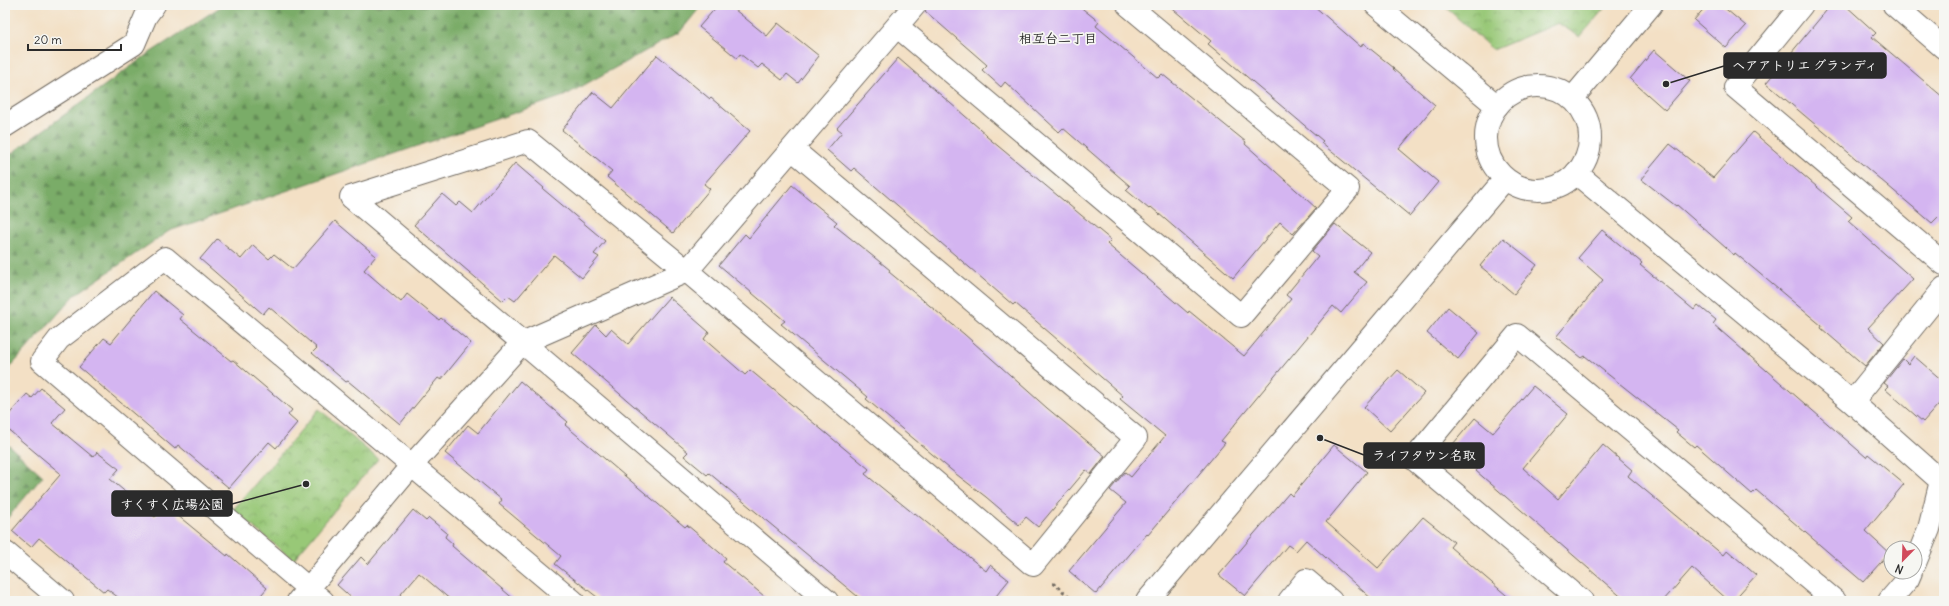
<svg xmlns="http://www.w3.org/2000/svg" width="1949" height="606" font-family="Delius,'Klee One',sans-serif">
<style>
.forest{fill:url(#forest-firs);stroke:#526c4a}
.park{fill:url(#park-crowns);stroke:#627a51}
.building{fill:#d4b5f1}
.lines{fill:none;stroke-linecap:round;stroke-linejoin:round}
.minor-casing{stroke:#716a61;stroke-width:24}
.tertiary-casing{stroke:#716a61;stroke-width:24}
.path{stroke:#716a61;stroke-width:2.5;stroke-dasharray:3 3;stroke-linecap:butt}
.minor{stroke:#fff;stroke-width:22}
.tertiary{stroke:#fff;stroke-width:22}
.labels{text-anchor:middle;stroke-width:3.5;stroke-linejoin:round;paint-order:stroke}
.neighbourhood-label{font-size:13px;font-weight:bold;fill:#2b2b2b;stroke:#f6f6f2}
.leader{fill:none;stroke:#2b2b2b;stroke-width:1.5}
.callout-dot{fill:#2b2b2b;stroke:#f6f6f2;stroke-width:1.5}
.callout{fill:#2b2b2b;stroke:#2b2b2b;stroke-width:1.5}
.callout-label{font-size:13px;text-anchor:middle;font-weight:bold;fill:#fff}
</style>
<defs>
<pattern id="forest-firs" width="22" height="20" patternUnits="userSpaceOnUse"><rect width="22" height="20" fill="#7aac68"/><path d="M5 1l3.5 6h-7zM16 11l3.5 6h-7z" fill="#648c56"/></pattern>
<pattern id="park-crowns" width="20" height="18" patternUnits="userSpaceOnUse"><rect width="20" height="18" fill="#98c877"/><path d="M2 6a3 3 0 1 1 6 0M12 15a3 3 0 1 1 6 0" fill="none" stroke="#7ca362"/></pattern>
</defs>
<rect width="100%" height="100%" fill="#f6f6f2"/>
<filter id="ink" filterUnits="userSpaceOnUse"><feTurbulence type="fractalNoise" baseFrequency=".025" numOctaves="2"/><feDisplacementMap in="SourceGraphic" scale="8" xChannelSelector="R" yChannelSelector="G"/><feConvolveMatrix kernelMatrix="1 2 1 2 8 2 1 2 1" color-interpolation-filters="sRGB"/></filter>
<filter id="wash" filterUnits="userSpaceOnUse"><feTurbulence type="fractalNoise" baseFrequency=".012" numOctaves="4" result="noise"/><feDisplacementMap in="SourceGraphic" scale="16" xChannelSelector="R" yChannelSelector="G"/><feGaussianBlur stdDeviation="0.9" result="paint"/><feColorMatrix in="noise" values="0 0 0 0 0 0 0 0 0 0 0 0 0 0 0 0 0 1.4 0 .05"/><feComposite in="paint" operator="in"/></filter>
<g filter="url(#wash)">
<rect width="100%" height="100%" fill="#f3e0c5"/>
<path class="forest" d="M223,5h479l-22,27 -116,64 -395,135 -94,64 -70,78v-215l140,-102z
M5,442l38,34 -38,45z"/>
<path class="park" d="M1443,5h164l-27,32 -22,-14 -65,27z
M319,409l59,50 -85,101 -60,-50z"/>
<g id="blocks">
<path class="building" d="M718,5h11l38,31 11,-13 41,33 -21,27 -11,-9 -5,6 -20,-16 -4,4 -18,-14 -3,4 -38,-31z
M927,5h151l21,17 -3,4 62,52 4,-4 84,68 -1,2 71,64 -23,26 -13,-12 -47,56 -82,-71 -2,2 -23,-19 4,-4 -67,-58 -4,4 -54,-50 -4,5 -19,-17 5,-5 -62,-54z
M1168,5h145l48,42 2,-4 31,25 -1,1 42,36 -36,44 39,33 -28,34 -89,-73 2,-2 -115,-97 3,-3z
M1707,5h14l25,21 -20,22 -32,-28z
M1831,5h14l31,28 -4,4 72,61v113l-12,12 -166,-140z
M1654,50l36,31 -25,29 -35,-31z
M657,55l53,44 1,-1 39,33 -46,53 6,5 -37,44 -66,-56 5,-6 -50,-41 31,-38 20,16z
M898,58l89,77 -1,1 125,104 -4,4 81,69 1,-2 55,45 47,-57 -5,-4 32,-39 -6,-5 23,-27 35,28 -16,20 13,10 -26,31 -8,-7 -112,135 4,2 -77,92 -1,-1 -51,60 -27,-23 57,-68 -16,-13 15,-18 6,5 34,-41 -45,-37 3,-3 -108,-93 -2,2 -159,-137 -3,3 -24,-21 15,-18 -5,-4z
M1753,132l99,85 -4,4 65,58 -45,49 16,15 -19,23 -44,-38 1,-2 -87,-73 -1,2 -57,-50 -1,1 -35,-27 29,-35 43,34z
M515,163l29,25 -1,1 62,52 -11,13 5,3 -17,21 -28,-23 -39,46 -7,-5 -5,5 -89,-76 28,-31 14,12 4,-4 13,11z
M792,185l45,37 -3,3 56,45 -1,2 75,62 83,74 58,48 -14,18 -5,-4 -48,57 -12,-10 -7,8 -33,-28 -30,-23 -90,-75 2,-2 -87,-73 4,-3 -66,-56 26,-31 4,4z
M335,221l41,35 -12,14 37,32 6,-8 32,26 2,-2 30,25 -30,37 -3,-2 -38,46 -52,-43 -2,1 -34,-29 5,-5 -48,-41 -6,7 -63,-55 17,-20 24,20 12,-14 16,14 5,-5 19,15z
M1602,230l40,33 -2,2 54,45 4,-5 18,15 -3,4 153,133 2,-3 36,30 -39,47 24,22 -26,29 -107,-92 -4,4 -56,-49 -2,2 -18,-15 2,-2 -93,-74 -3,2 -26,-21 47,-57 -25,-22z
M1503,238l34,27 -23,29 -34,-28z
M154,291l29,24 -3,4 51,42 2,-1 59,50 -4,5 9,8 -21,25 -7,-6 -40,46 -51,-43 -3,4 -96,-82 25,-29 7,5z
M669,297l40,35 -5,7 41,36 5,-5 119,99 -4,5 49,40 1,-1 71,58 4,-6 19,15 -17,21h-129l-154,-128 -2,2 -23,-19 4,-4 -116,-99 24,-28 10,10 5,-6 17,15z
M1448,307l31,26 -21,26 -31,-26z
M1914,356l30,26v16l-21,24 -38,-33 3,-3 -4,-3 19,-24 5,5z
M1398,370l26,23 -34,38 -26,-24z
M520,381l48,41 -3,3 120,102 2,-2 39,33 -3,4 47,39h-168l-47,-37 6,-8 -62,-52 3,-4 -57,-47 23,-28 10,8z
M1533,386l35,28 -45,54 35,31 45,-54 29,25 -4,6 95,79 4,-5 29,25 -23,26h-4l-37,-33 -29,33h-37l-150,-130 4,-5 -27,-22 22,-26 18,15z
M41,388l24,20 -13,15 41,34 4,-5 22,17 -9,10 45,38 10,-12 62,51 1,-2 39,34 -11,13h-133l-16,-12 -3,3 -65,-54 -8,9 -19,-16 48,-56v-2l-55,-46v-8l22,-25 5,4z
M1334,445l33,27 -41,50 52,46 45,-51 31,25 -4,5 63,54h-139l-68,-61 -10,11 -8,-6 -43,51 -26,-21 70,-82 3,3z
M413,510l13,11 3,-3 18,15 -2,4 8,7 -1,2 64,55h-64l-33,-28 -24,28h-40l-18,-16 24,-28 7,7z"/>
</g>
</g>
<g filter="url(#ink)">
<use href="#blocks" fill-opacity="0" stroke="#716a61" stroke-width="1"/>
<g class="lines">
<defs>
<path id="minor" d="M1376,5l121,101
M1802,5l-67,82 209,177
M1894,5l50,43
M898,27l343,289 107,-127 -220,-184
M5,126l129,-82 12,-28 8,-11
M792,149l344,289 -103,127 -346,-294 -159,-130 -177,56 476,404
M1576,173l276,229 89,79 -12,48 -14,34
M1852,402l92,-114
M5,555l1,-2 57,48
M298,601l114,-136 110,-122 165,-72 228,-266
M323,601l-281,-240 17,-22 106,-81 408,343
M1289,601l17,-21 25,21
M1582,601l-168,-142 103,-124 318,266
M1889,601l19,-22 3,-7"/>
<path id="tertiary" d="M1486 138a52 52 0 1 1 104 0a52 52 0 1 1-104 0Z
M1572,99l79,-94
M1147,601l358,-422"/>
</defs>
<use href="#minor" class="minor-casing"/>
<use href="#tertiary" class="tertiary-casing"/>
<path class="path" d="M1053,583l21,18"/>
<use href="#minor" class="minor"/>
<use href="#tertiary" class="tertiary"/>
</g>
</g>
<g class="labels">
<g class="neighbourhood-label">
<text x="1058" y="43">相互台二丁目</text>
</g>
</g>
<path class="leader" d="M1666 84L1724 66M1320 438L1364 455M306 484L232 504"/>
<g class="callout-dot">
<circle cx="1666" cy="84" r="4"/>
<circle cx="1320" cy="438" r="4"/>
<circle cx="306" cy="484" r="4"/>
</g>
<g class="callout">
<rect x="1724" y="53" width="162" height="25" rx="4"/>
<rect x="1364" y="443" width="120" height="25" rx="4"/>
<rect x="112" y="491" width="120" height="25" rx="4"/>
</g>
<g class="callout-label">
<text x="1805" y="70">ヘアアトリエ グランディ</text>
<text x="1424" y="460">ライフタウン名取</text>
<text x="172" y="509">すくすく広場公園</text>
</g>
<rect width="1949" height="606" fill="none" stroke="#f6f6f2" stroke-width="20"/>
<g transform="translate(1903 560) rotate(203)"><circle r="19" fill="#f6f6f2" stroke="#a5a5a2"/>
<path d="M0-3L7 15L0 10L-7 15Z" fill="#d1495b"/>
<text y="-6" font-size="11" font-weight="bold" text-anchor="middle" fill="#2b2b2b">N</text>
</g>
<path d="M28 44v6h93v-6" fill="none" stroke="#2b2b2b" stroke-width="2"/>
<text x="34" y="44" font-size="12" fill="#2b2b2b" stroke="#f6f6f2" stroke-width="3" paint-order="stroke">20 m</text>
</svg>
